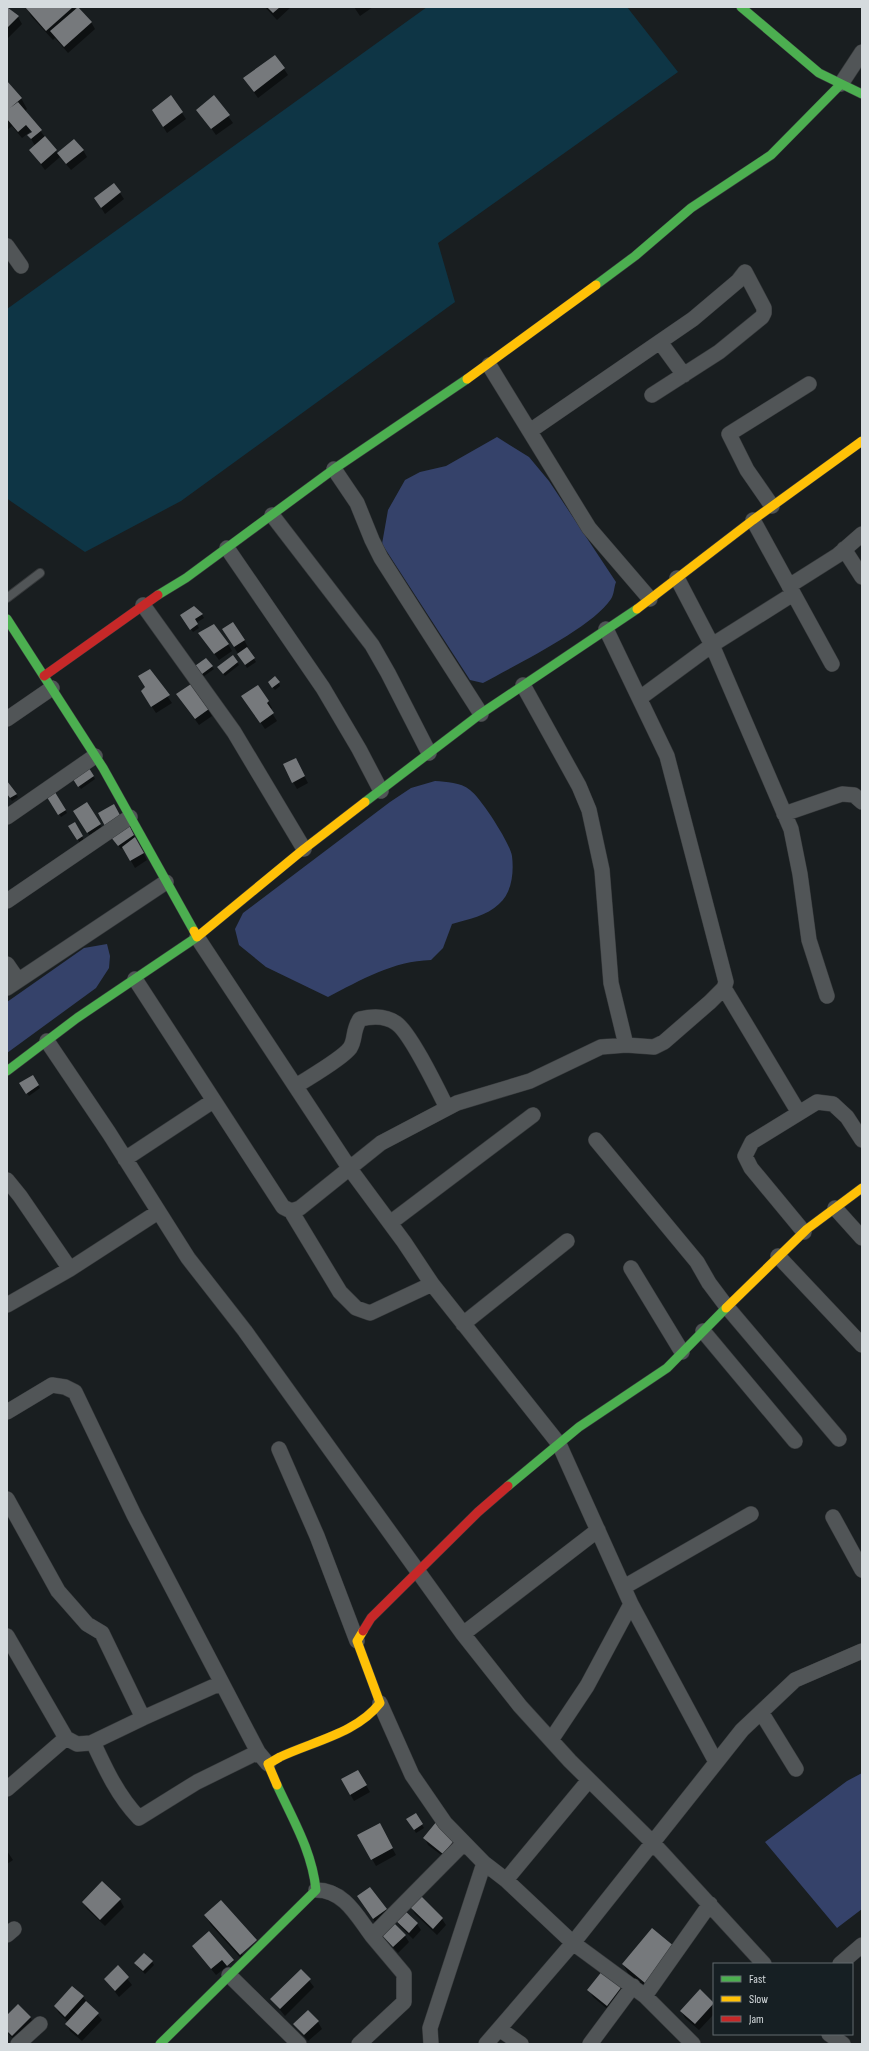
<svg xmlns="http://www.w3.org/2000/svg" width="869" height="2051" font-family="'Sofia Sans Condensed',sans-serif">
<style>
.green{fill:#0e3545}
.water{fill:#35426a}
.shadow{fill:#0007}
.building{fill:#76797c}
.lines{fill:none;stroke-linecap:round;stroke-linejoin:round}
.lane-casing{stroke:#373a3c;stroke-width:10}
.street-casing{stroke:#373a3c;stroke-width:16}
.fast-casing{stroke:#373a3c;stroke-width:10}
.slow-casing{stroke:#373a3c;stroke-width:10}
.jam-casing{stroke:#373a3c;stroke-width:10}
.lane{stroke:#515557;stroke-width:8}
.street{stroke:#515557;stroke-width:15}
.fast{stroke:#4caf50;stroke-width:9}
.slow{stroke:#ffc107;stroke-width:9}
.jam{stroke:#c62828;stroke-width:9}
</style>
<rect width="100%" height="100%" fill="#191e20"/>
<path class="green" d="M427,7h200l51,65 -240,171 17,59 -274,199 -96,51 -76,-52 -2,-2v-189z"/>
<path class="water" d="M497,437l32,20 20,24 67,101c-2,5 -2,13 -5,17 -19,29 -96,66 -128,84l-13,-3 -88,-136 6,-34 17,-30 15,-8 26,-6z
M435,781c12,1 25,1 35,9 11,8 40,53 42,66 2,16 0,37 -13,48 -12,12 -31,15 -47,20l-9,24 -12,12c-38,1 -70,20 -103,37l-62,-30 -27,-22 -4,-16 8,-16 147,-111 21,-14z
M107,944l3,12 -1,12 -13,20 -89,65v-51l77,-54z
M862,1773v136l-25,19 -72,-86 82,-61z"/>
<path class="shadow" d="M8,7l10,10 4,7 -15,15z
M26,7h47l18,15 4,7 -27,24 -13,-15 -2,2 -22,-24z
M265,7h26l-14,13z
M354,7h19l-13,9z
M284,69l4,6 -30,23 -14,-20z
M7,82l14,16 6,11 -2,2 33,43 25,-4 4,7 -16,13 -11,-13 -15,13 -15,-20 5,-4 -6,-11 3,-2 -1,-2 -9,7 -10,-12 -5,4z
M214,97l19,26 -17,12 -18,-25z
M182,113l4,6 -19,14 -10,-16z
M114,184l10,15 -19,15 -10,-16z
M199,610l5,8 -8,5 3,5 -6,4 -10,-14z
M227,636l17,4 4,7 -1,1 9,14 -9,6z
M204,640l24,4 4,7 -13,9z
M232,656l7,9 -14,11 -5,-6z
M212,667l2,2 -14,10 -7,-11z
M149,670l23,33 -16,10 -10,-15v-11z
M279,683l1,3 -5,4 -4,-5z
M177,695l31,14 4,7 -13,9z
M268,701l4,7 -2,2 7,11 -12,8 -18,-26z
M87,766l8,13 -14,10 -9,-13z
M299,766l9,17 -11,6 -4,-7z
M7,782l11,15 -6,4 -5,-7z
M53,790l14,23 -6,4 -14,-22z
M87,803l17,28 -12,8 -14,-21z
M75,824l9,16 -4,3 -10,-17z
M129,826l18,34 -12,8 -12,-21 -2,2 -8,-10z
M33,1076l7,12 -11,8 -9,-13z
M358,1771l12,21 -16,9 -12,-21z
M415,1814l9,14 -8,5 -8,-14z
M437,1822l23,23 -12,15 -20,-15 -3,-7z
M379,1824l17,31 -20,11 -17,-30z
M7,1851l6,9 -6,4z
M102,1883l18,17 4,7 -19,19 -18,-17 -4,-7z
M358,1897l28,12 4,7 -13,9z
M221,1901l25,63 -35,-39 -6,-10z
M411,1907l31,12 4,6 -9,10 -22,-21z
M395,1919l22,5 4,6 -8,9 -14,-14z
M652,1929l-1,64 -22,-18 -6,-11z
M381,1933l24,3 4,6 -11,11z
M193,1947l41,14 -18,14z
M152,1962l2,3 -9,9 -8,-8z
M118,1967l14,18 -13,12 -14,-18z
M301,1970l13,17 -29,29 -14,-17z
M604,1971l22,21 -15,20 -18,-15 -4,-7z
M83,1997l19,23 -20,21 -12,-10 -3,-7 1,-2 -9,-9 -4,-7z
M714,2003v11l-15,16 -14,-12 -4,-7z
M7,2017h23l4,7 -18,18 -9,-10z
M318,2022l4,7 -14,12 -13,-16z"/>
<path class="building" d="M7,7l12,9 -12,12z
M25,7h48l-27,24z
M78,7l14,15 -28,25 -14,-16z
M267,7h13l-7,6z
M275,55l10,13 -31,24 -11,-14z
M7,81l15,17 -12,10 8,-6 24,28 -11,9 -4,-4 5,-3 -6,-7 -8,7 -11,-13z
M171,95l12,17 -20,15 -11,-17z
M214,95l16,20 -19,14 -15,-19z
M45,136l12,14 -16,14 -12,-14z
M74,139l10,11 -18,14 -9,-11z
M114,183l7,9 -20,16 -7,-10z
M194,606l9,8 -8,5 3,5 -8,6 -10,-15z
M233,622l12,18 -11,7 -12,-18z
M214,624l15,20 -15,10 -16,-21z
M247,647l8,11 -10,7 -8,-11z
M233,655l5,7 -15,12 -6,-7z
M206,658l7,8 -15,11 -6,-9z
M150,669l20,26 -19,12 -10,-16 4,-4 -7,-11z
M275,676l5,6 -8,6 -4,-6z
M191,684l18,25 -14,10 -19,-25z
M258,685l11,16 -2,2 7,10 -14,10 -19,-27z
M296,758l9,18 -13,7 -9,-19z
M87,765l7,11 -16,11 -7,-11z
M7,781l10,13 -7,4 -3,-4z
M53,789l13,21 -8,5 -13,-21z
M87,802l14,22 -14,9 -14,-22z
M114,804l7,13 -16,9 -7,-13z
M75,822l8,14 -6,4 -9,-14z
M129,825l5,10 -16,11 -8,-10z
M135,837l9,16 -14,8 -8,-14z
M33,1075l6,10 -13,9 -7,-11z
M358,1770l9,15 -17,10 -9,-16z
M416,1813l7,11 -9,6 -8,-11z
M437,1821l20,16 -14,17 -20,-16z
M380,1823l13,25 -22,12 -14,-25z
M102,1881l19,18 -21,21 -18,-18z
M370,1887l17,22 -14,10 -16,-23z
M421,1896l22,22 -10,11 -23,-22z
M221,1900l36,40 -17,15 -36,-40z
M403,1909l15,14 -9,10 -15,-14z
M392,1921l14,14 -13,12 -13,-14z
M652,1928l23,19 -30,36 -23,-19z
M209,1931l25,29 -7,6 -5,-6 -11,9 -19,-23z
M144,1953l9,8 -10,10 -9,-8z
M118,1965l11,12 -14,14 -11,-12z
M301,1969l10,10 -31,30 -10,-10z
M603,1970l20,15 -16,21 -20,-16z
M72,1986l12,10 -19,21 -11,-11z
M700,1989l14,14 -19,21 -15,-13z
M86,2001l13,12 -21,22 -13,-11z
M18,2004l13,13 -19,19 -5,-5v-16z
M308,2010l11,11 -15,14 -11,-11z"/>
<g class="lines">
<defs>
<path id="lane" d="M7,598l33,-25"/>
<path id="street" d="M841,84l21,-32
M7,246l14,20
M660,342l24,33
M489,365l100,163 61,71
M530,431l163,-112 45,-38 7,-9 19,36v5l-2,4 -43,35 -67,43
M334,469l23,34 15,37 9,18 100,156
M772,506l-25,-36 -18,-36 80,-50
M272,515l100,130 16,28 41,80
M753,520l79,144
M227,548l96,140 36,61 22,42
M844,549l18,28
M677,578l35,67 79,184 9,45 9,66 18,56
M789,586l49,-31 24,-21
M143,605l91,127 70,117
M523,685l56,101 10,24 13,60 9,113 15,62
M640,698l72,-53 81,-51
M7,719l45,-31
M784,814l58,-20 12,1 8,7
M7,817l88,-61
M7,901l123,-84
M197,937l153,232 54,73 28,42 127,160 72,160 85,158
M7,964l11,16
M135,979l148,228 8,4 9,-3 81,-65 76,-40 73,-22 71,-34 25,-2 28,2 10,-5 46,-40 14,-14 2,-6 -59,-226 -61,-127
M7,988l159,-106
M724,988l75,125
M47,1041l62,92 79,125 57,73 218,303 57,72 50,55 82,81 112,122
M296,1086c12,-8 46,-27 54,-38 6,-9 2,-17 10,-29 12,-3 25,-4 36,4 14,9 42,67 51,85
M596,1140l101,122 12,21 18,24 112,132
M125,1159l88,-58
M7,1180l13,16 50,73
M835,1208l27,30
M291,1211l49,81 16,16 14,5 62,-29
M390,1223l143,-108
M804,1232l-53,-64 -6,-12 7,-14 65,-40 16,2 14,13 15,23
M778,1256l84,89
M631,1268l51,84
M7,1305l63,-36 88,-57
M463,1324l104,-83
M703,1331l92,110
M7,1412l45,-27 13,2 10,5 59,123 124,237 10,12
M279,1449l38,87 40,105
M7,1499l51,92 29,33 15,9 41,85 78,-35
M833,1517l29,53
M624,1587l127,-73
M463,1634l135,-104
M7,1636l59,102 11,6 14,-1 52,-25
M380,1703l32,72 33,48 39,40 22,17 67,63 72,53 48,48
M761,1712l35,57
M551,1740l36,-54 44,-82
M93,1742c13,28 25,54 46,76l58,-36 61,-30
M7,1789l59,-51
M506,1880l83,-100
M316,1890c28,0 41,26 56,46
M7,1935l7,-6
M840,1964l22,-19
M229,1975l70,69
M645,1996l65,-92
M499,2029l22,15
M829,2034l14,10
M18,2044l22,-20
M359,2044l45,-42v-28l-32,-38 92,-93
M431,2044l-1,-16 54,-165
M486,2044l87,-101 169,-213 53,-50 67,-29
M590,2044l43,-58"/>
<path id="fast" d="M741,7l78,66 43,21
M596,285l39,-29 56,-48 80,-53 70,-71
M158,595l28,-17 148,-109 133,-90
M7,619l96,149 91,163
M365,802l114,-87 158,-106
M7,1071l70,-53 120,-81
M508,1486l71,-59 88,-59 59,-60
M160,2044l156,-154c-4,-39 -23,-70 -39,-105"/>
<path id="slow" d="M467,379l129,-94
M637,609l116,-89 109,-79
M194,931l3,6 107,-88 61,-47
M726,1308l81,-79 55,-41
M277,1785l-9,-21 12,-7c34,-16 77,-24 100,-54l-23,-62 6,-10"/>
<path id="jam" d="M44,676l114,-81
M363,1631l8,-13 107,-106 30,-26"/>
</defs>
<use href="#lane" class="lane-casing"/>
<use href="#street" class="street-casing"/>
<use href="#fast" class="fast-casing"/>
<use href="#slow" class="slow-casing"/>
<use href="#jam" class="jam-casing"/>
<use href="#lane" class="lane"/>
<use href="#street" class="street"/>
<use href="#fast" class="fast"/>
<use href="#slow" class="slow"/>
<use href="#jam" class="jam"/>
</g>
<rect width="869" height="2051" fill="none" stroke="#d5dbde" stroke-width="16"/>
<rect x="713" y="1963" width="140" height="72" fill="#161f23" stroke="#626a6e"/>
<rect x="721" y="1976" width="20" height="6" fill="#4caf50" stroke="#626a6e"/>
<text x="749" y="1983" font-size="12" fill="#d5dbde">Fast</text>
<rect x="721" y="1996" width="20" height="6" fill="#ffc107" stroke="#626a6e"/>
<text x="749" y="2003" font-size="12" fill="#d5dbde">Slow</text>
<rect x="721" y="2016" width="20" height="6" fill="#c62828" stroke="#626a6e"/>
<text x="749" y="2023" font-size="12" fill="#d5dbde">Jam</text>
</svg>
